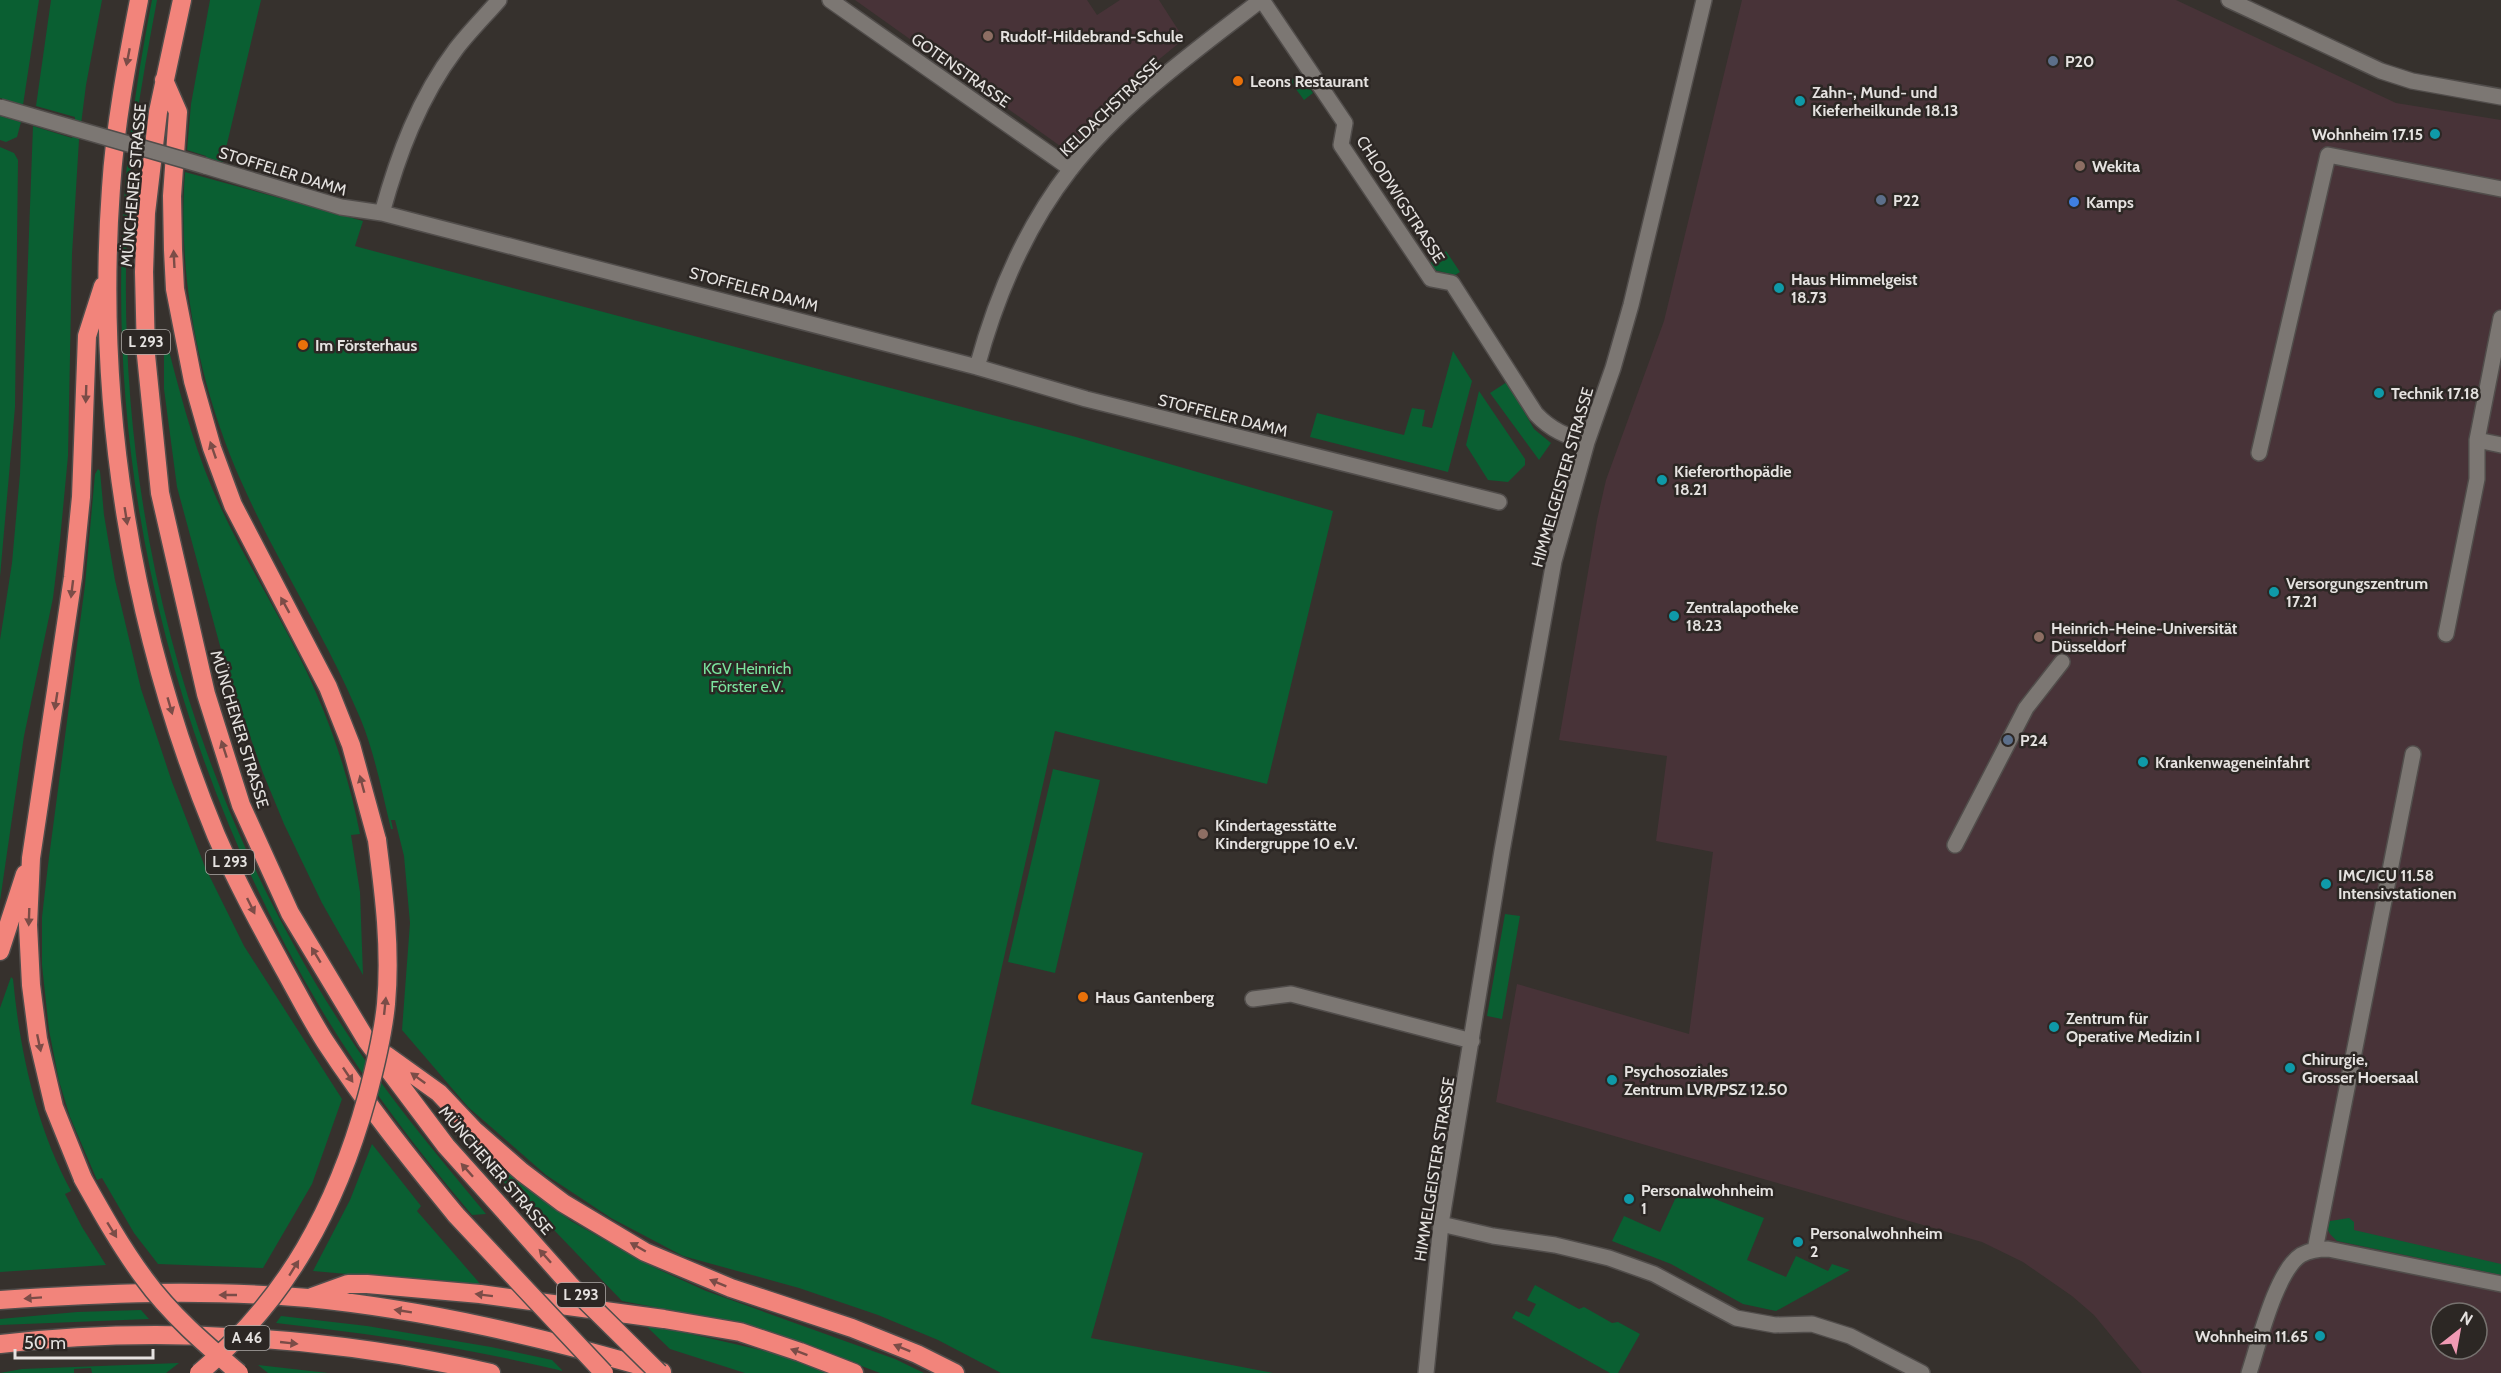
<svg xmlns="http://www.w3.org/2000/svg" width="2501" height="1373" font-family="Cabin,sans-serif">
<style>
.education{fill:#483338;fill-rule:evenodd}
.green{fill:#0a5f32}
.lines{fill:none;stroke-linecap:round;stroke-linejoin:round}
.street-casing{stroke:#514d4b;stroke-width:18}
.secondary-casing{stroke:#514d4b;stroke-width:18}
.highway-casing{stroke:#514d4b;stroke-width:21}
.street{stroke:#7c7773;stroke-width:15}
.secondary{stroke:#7c7773;stroke-width:15}
.highway{stroke:#f2847b;stroke-width:18}
.street-bridge-casing{stroke:#514d4b;stroke-width:18;stroke-linecap:butt}
.highway-bridge-casing{stroke:#514d4b;stroke-width:21;stroke-linecap:butt}
.street-bridge{stroke:#7c7773;stroke-width:15}
.highway-bridge{stroke:#f2847b;stroke-width:18}
.oneway{fill:#7b4c47}
.education-dot{fill:#8d6e63;stroke:#2c2724;stroke-width:2}
.service-dot{fill:#5c6f8a;stroke:#2c2724;stroke-width:2}
.food-dot{fill:#e8710a;stroke:#2c2724;stroke-width:2}
.culture-dot{fill:#0f9aa8;stroke:#2c2724;stroke-width:2}
.shop-dot{fill:#3f7fe0;stroke:#2c2724;stroke-width:2}
.labels{text-anchor:middle;stroke-width:5;stroke-linejoin:round;paint-order:stroke}
.shield{fill:#2c2724;stroke:#aeaaa8;stroke-width:1.5}
.shield-label{font-size:15px;font-weight:bold;fill:#e5e2e0}
.poi-label{font-size:16px;font-weight:bold;fill:#e5e2e0;stroke:#2c2724;text-anchor:start}
.street-label{font-size:16px;fill:#e5e2e0;stroke:#2c2724}
.park-label{font-size:16px;fill:#7be49e;stroke:#2c2724}
</style>
<rect width="100%" height="100%" fill="#36312d"/>
<path class="education" d="M855,0h232l10,15 23,-15h39l25,39 -38,31 -41,39 -35,44z
M1742,0h434l220,103 105,17v1253h-359l-48,-58 -22,-19 -49,-34 -41,-20 -486,-140 21,-118 172,50 24,-182 -57,-11 11,-85 -108,-16 38,-220 9,-40 58,-159zM2441,1313h36v36h-36z"/>
<path class="green" d="M0,0h39l-16,105 -23,-7z
M51,0h51l-16,85 -7,55 -7,114 -4,202 -8,84 -7,58 -29,138 -24,165v-261l12,-77 8,-89 13,-348 39,12 3,-21 -39,-11z
M152,0h5c-8,43 -16,86 -22,130 -36,311 35,627 204,891 43,69 96,131 147,193l-14,1c-55,-65 -107,-133 -151,-206 -146,-246 -218,-535 -196,-821 5,-63 15,-126 27,-188z
M210,0h51l-39,165 -16,-5v-4l-19,-6 4,-46z
M1300,74l13,19 -9,7 -14,-19z
M0,116l21,6 -4,15 -11,5 -6,-2z
M0,147l14,6 4,7 -3,247 -15,170z
M185,172l178,49 -8,25 7,2 714,189 257,74 -66,273 -212,-53 -84,373 172,49 -52,185 182,35h-272l-63,-33 -60,-25 -79,-27 -116,-32 -72,-38 -65,-43 -78,-68 -66,-77 8,-107 -6,-67 -9,-36h-4l2,9h-2c-9,-37 -16,-74 -30,-109 -34,-83 -84,-157 -120,-239 -42,-95 -64,-205 -56,-309z
M1446,251l14,21 -5,3 -21,-5 -4,-7z
M164,332c14,53 27,106 48,156 25,59 60,113 88,170 28,57 48,114 60,176l-9,1 9,57 3,83 -41,-72 -38,-79 -21,-51 -37,-105 -49,-181 -13,-98z
M1453,351l19,30 -24,91 -138,-35 7,-24 87,22 8,-27 13,2 -3,16 10,2z
M1507,382l27,47 17,14 -12,17 -49,-67z
M1479,391l46,68v6l-17,17 -20,-2 -22,-35z
M98,469l2,2 4,44 11,65 26,109 31,93 33,85 39,79 98,153 -30,85 -49,84 -105,-4 -24,-31 -32,-55 -5,2 -27,-63 -11,-36 -10,-51 -7,-65v-48l6,-52 37,-280 10,-111z
M1053,769l47,11 -45,193 -47,-11z
M1505,914l15,2 -18,103 -15,-3z
M11,977l2,2c7,73 23,147 58,212l-6,3 17,33 24,38 -106,7v-264z
M372,1144l49,62 -4,5 65,75 -169,-15 37,-71z
M481,1153l90,68 80,45 55,25 189,68 29,14h-44l-104,-39 -59,-15 -95,-18 -90,-94 -4,1 -47,-51z
M1681,1186l83,32 -17,42 39,17 10,-21 32,15 4,-7 18,6 -74,41 -33,-7 -72,-40 -59,-23 12,-25 36,16z
M2349,1218l5,4v8l147,34v11l-164,-34 -7,-7 -6,-12z
M1535,1285l44,24 5,-2 28,16 6,-1 22,12 -22,39h-8l-98,-55 4,-7 13,6 7,-13 -9,-4z
M141,1310l8,9 -149,6v-6l77,-7z
M281,1316l86,10 124,21 61,13 11,11c-95,-23 -190,-37 -287,-48z
M643,1323l127,29 60,21h-85l-75,-24z
M179,1363l-13,10h-74l-1,-5 -17,1v4h-74l22,-4z
M258,1365l70,8h-60z"/>
<g class="lines">
<defs>
<path id="street" d="M830,0l241,169
M1262,0l83,123 -4,22 90,134 21,4 84,131c15,16 30,22 51,28
M205,166l136,41 41,6 595,154 109,32 413,103
M382,213c16,-58 37,-115 74,-164 13,-17 29,-33 43,-49
M977,367c19,-70 48,-139 93,-197 51,-66 125,-119 191,-170
M2477,440l24,5
M2259,453l69,-298 173,34
M2446,634l31,-155v-39l24,-122
M1955,845l71,-137 36,-46
M1253,999l38,-5 181,47
M1441,1224l52,12 62,9 54,13 45,16 82,44 39,7 37,-1 38,12 72,37
M2315,1250l98,-496
M1426,1373l15,-149 61,-373 52,-290 33,-119 26,-74 18,-63 73,-305
M2249,1373c10,-30 27,-102 52,-118 9,-5 18,-6 27,-6l173,35"/>
<path id="secondary" d="M2229,0l152,71 31,10 89,16"/>
<path id="highway" d="M139,0c-12,62 -24,125 -28,188 -16,219 21,444 105,647 20,46 44,90 68,134 14,25 27,51 42,74 40,61 84,116 130,172
M182,0l-24,112 -12,101 -2,59 2,83 14,138 46,201 35,111 49,108 77,128 79,105 61,68
M164,80l14,32 -6,84 1,54 2,39 18,92 19,67 21,57 95,182 23,58 26,95
M0,951l25,-77
M386,1055l53,38 35,37 48,42 41,31 82,49 86,36 121,40 65,26 38,19
M83,1179l-29,-72 -16,-68 -7,-54 -3,-60 3,-67 42,-281 8,-80 6,-161 16,-50
M312,1297l36,-13h19l113,10 184,25 76,13 60,20 54,21
M0,1300c102,-7 206,-11 308,-2 121,12 238,40 354,74
M0,1344c161,-19 333,-7 491,29"/>
</defs>
<use href="#street" class="street-casing"/>
<use href="#secondary" class="secondary-casing"/>
<use href="#highway" class="highway-casing"/>
<use href="#street" class="street"/>
<use href="#secondary" class="secondary"/>
<use href="#highway" class="highway"/>
<defs>
<path id="street-bridge" d="M0,107l205,59"/>
<path id="highway-bridge" d="M83,1179c19,34 38,68 61,99 26,36 61,66 95,95
M507,1214l64,72 88,87
M456,1215l148,158
M199,1373c88,-73 138,-167 168,-276 8,-30 16,-62 19,-93 5,-55 -2,-110 -9,-164"/>
</defs>
<use href="#street-bridge" class="street-bridge-casing"/>
<use href="#highway-bridge" class="highway-bridge-casing"/>
<use href="#street-bridge" class="street-bridge"/>
<use href="#highway-bridge" class="highway-bridge"/>
</g>
<defs><path id="oneway-solid" d="M-6-.8H1V-3.2L6.5 0L1 3.2V.8H-6Z" transform="scale(1.5)"/></defs>
<g class="oneway">
<use href="#oneway-solid" transform="translate(128 57) rotate(101)"/>
<use href="#oneway-solid" transform="translate(174 259) rotate(-93)"/>
<use href="#oneway-solid" transform="translate(86 394) rotate(92)"/>
<use href="#oneway-solid" transform="translate(213 450) rotate(-109)"/>
<use href="#oneway-solid" transform="translate(126 516) rotate(81)"/>
<use href="#oneway-solid" transform="translate(72 589) rotate(97)"/>
<use href="#oneway-solid" transform="translate(285 605) rotate(-119)"/>
<use href="#oneway-solid" transform="translate(56 701) rotate(99)"/>
<use href="#oneway-solid" transform="translate(170 706) rotate(74)"/>
<use href="#oneway-solid" transform="translate(224 749) rotate(-108)"/>
<use href="#oneway-solid" transform="translate(362 784) rotate(-105)"/>
<use href="#oneway-solid" transform="translate(251 906) rotate(64)"/>
<use href="#oneway-solid" transform="translate(29 917) rotate(92)"/>
<use href="#oneway-solid" transform="translate(316 955) rotate(-121)"/>
<use href="#oneway-solid" transform="translate(385 1006) rotate(-84)"/>
<use href="#oneway-solid" transform="translate(39 1043) rotate(78)"/>
<use href="#oneway-solid" transform="translate(348 1075) rotate(56)"/>
<use href="#oneway-solid" transform="translate(418 1078) rotate(-144)"/>
<use href="#oneway-solid" transform="translate(467 1170) rotate(-132)"/>
<use href="#oneway-solid" transform="translate(112 1230) rotate(58)"/>
<use href="#oneway-solid" transform="translate(638 1247) rotate(-150)"/>
<use href="#oneway-solid" transform="translate(545 1256) rotate(-132)"/>
<use href="#oneway-solid" transform="translate(294 1268) rotate(-58)"/>
<use href="#oneway-solid" transform="translate(718 1283) rotate(-158)"/>
<use href="#oneway-solid" transform="translate(228 1295) rotate(-180)"/>
<use href="#oneway-solid" transform="translate(484 1295) rotate(-173)"/>
<use href="#oneway-solid" transform="translate(33 1298) rotate(176)"/>
<use href="#oneway-solid" transform="translate(403 1311) rotate(-171)"/>
<use href="#oneway-solid" transform="translate(289 1343) rotate(6)"/>
<use href="#oneway-solid" transform="translate(902 1348) rotate(-158)"/>
<use href="#oneway-solid" transform="translate(799 1352) rotate(-160)"/>
</g>
<g class="education-dot">
<circle cx="988" cy="36" r="6"/>
<circle cx="2080" cy="166" r="6"/>
<circle cx="2039" cy="637" r="6"/>
<circle cx="1203" cy="834" r="6"/>
</g>
<g class="service-dot">
<circle cx="2053" cy="61" r="6"/>
<circle cx="1881" cy="200" r="6"/>
<circle cx="2008" cy="740" r="6"/>
</g>
<g class="food-dot">
<circle cx="1238" cy="81" r="6"/>
<circle cx="303" cy="345" r="6"/>
<circle cx="1083" cy="997" r="6"/>
</g>
<g class="culture-dot">
<circle cx="1800" cy="101" r="6"/>
<circle cx="2435" cy="134" r="6"/>
<circle cx="1779" cy="288" r="6"/>
<circle cx="2379" cy="393" r="6"/>
<circle cx="1662" cy="480" r="6"/>
<circle cx="2274" cy="592" r="6"/>
<circle cx="1674" cy="616" r="6"/>
<circle cx="2143" cy="762" r="6"/>
<circle cx="2326" cy="884" r="6"/>
<circle cx="2054" cy="1027" r="6"/>
<circle cx="2290" cy="1068" r="6"/>
<circle cx="1612" cy="1080" r="6"/>
<circle cx="1629" cy="1199" r="6"/>
<circle cx="1798" cy="1242" r="6"/>
<circle cx="2320" cy="1336" r="6"/>
</g>
<circle class="shop-dot" cx="2074" cy="202" r="6"/>
<g class="labels">
<g class="shield">
<rect x="122" y="330" width="48" height="24" rx="4.5"/>
<rect x="206" y="850" width="48" height="24" rx="4.5"/>
<rect x="557" y="1283" width="48" height="24" rx="4.5"/>
<rect x="224.5" y="1326" width="45" height="24" rx="4.5"/>
</g>
<g class="shield-label">
<text x="146" y="347">L 293</text>
<text x="230" y="867">L 293</text>
<text x="581" y="1300">L 293</text>
<text x="247" y="1343">A 46</text>
</g>
<g class="poi-label">
<text x="1000" y="42">Rudolf-Hildebrand-Schule</text>
<text x="2065" y="67">P20</text>
<text x="1250" y="87">Leons Restaurant</text>
<text x="1812" y="98">Zahn-, Mund- und<tspan x="1812" dy="18">Kieferheilkunde 18.13</tspan></text>
<text x="2423" y="140" text-anchor="end">Wohnheim 17.15</text>
<text x="2092" y="172">Wekita</text>
<text x="1893" y="206">P22</text>
<text x="2086" y="208">Kamps</text>
<text x="1791" y="285">Haus Himmelgeist<tspan x="1791" dy="18">18.73</tspan></text>
<text x="315" y="351">Im Försterhaus</text>
<text x="2391" y="399">Technik 17.18</text>
<text x="1674" y="477">Kieferorthopädie<tspan x="1674" dy="18">18.21</tspan></text>
<text x="2286" y="589">Versorgungszentrum<tspan x="2286" dy="18">17.21</tspan></text>
<text x="1686" y="613">Zentralapotheke<tspan x="1686" dy="18">18.23</tspan></text>
<text x="2051" y="634">Heinrich-Heine-Universität<tspan x="2051" dy="18">Düsseldorf</tspan></text>
<text x="2020" y="746">P24</text>
<text x="2155" y="768">Krankenwageneinfahrt</text>
<text x="1215" y="831">Kindertagesstätte<tspan x="1215" dy="18">Kindergruppe 10 e.V.</tspan></text>
<text x="2338" y="881">IMC/ICU 11.58<tspan x="2338" dy="18">Intensivstationen</tspan></text>
<text x="1095" y="1003">Haus Gantenberg</text>
<text x="2066" y="1024">Zentrum für<tspan x="2066" dy="18">Operative Medizin I</tspan></text>
<text x="2302" y="1065">Chirurgie,<tspan x="2302" dy="18">Grosser Hoersaal</tspan></text>
<text x="1624" y="1077">Psychosoziales<tspan x="1624" dy="18">Zentrum LVR/PSZ 12.50</tspan></text>
<text x="1641" y="1196">Personalwohnheim<tspan x="1641" dy="18">1</tspan></text>
<text x="1810" y="1239">Personalwohnheim<tspan x="1810" dy="18">2</tspan></text>
<text x="2308" y="1342" text-anchor="end">Wohnheim 11.65</text>
</g>
<g class="street-label">
<text transform="translate(961 70) rotate(35)" y="6">GOTENSTRASSE</text>
<text transform="translate(1110 107) rotate(-44)" y="6">KELDACHSTRASSE</text>
<text transform="translate(283 171) rotate(17)" y="6">STOFFELER DAMM</text>
<text transform="translate(133 185) rotate(-85)" y="6">MÜNCHENER STRASSE</text>
<text transform="translate(1401 199) rotate(57)" y="6">CHLODWIGSTRASSE</text>
<text transform="translate(754 289) rotate(15)" y="6">STOFFELER DAMM</text>
<text transform="translate(1223 415) rotate(14)" y="6">STOFFELER DAMM</text>
<text transform="translate(1562 477) rotate(-74)" y="6">HIMMELGEISTER STRASSE</text>
<text transform="translate(240 729) rotate(73)" y="6">MÜNCHENER STRASSE</text>
<text transform="translate(1434 1169) rotate(-81)" y="6">HIMMELGEISTER STRASSE</text>
<text transform="translate(496 1170) rotate(49)" y="6">MÜNCHENER STRASSE</text>
</g>
<g class="park-label">
<text x="747" y="674">KGV Heinrich<tspan x="747" dy="18">Förster e.V.</tspan></text>
</g>
</g>
<g transform="translate(2459 1331) rotate(31)"><circle r="28" fill="#2c2724" stroke="#76726f" stroke-width="1.5"/>
<path d="M0-4.5L10 22L0 15L-10 22Z" fill="#f09ab4"/>
<text y="-9" font-size="16" font-weight="bold" text-anchor="middle" fill="#e5e2e0">N</text>
</g>
<path d="M15 1349v9h138v-9" fill="none" stroke="#e5e2e0" stroke-width="3"/>
<text x="24" y="1349" font-size="18" fill="#e5e2e0" stroke="#2c2724" stroke-width="4.5" paint-order="stroke">50 m</text>
</svg>
